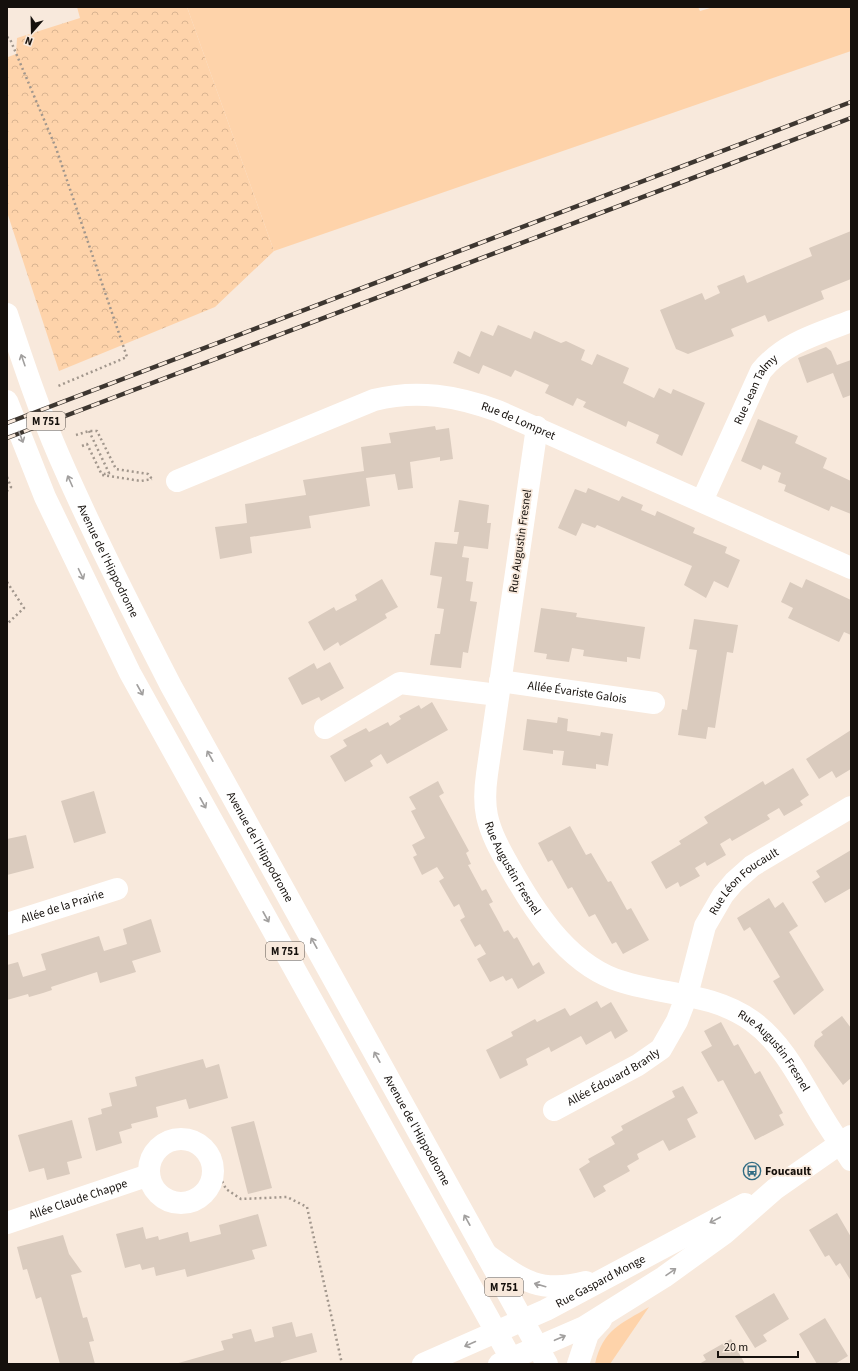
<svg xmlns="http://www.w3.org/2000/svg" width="858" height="1371" font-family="'Source Sans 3',sans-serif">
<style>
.green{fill:#fed3aa}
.park{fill:url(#park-crowns)}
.building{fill:#dacbbe}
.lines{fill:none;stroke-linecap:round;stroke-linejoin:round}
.path{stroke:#a2978d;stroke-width:2.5;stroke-dasharray:2 3;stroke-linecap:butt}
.street{stroke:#fff;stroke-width:22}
.primary{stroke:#fff;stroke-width:22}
.rail-casing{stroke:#3d3630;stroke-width:4.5}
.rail{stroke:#f8e9dc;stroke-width:3;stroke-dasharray:9;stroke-linecap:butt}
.oneway{stroke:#a19f9e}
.labels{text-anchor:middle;stroke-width:3.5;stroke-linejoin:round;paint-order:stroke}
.shield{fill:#f8e9dc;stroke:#59514a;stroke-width:1}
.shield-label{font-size:11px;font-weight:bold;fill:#15100c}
.street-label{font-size:12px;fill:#15100c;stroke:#f8e9dc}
.poi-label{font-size:12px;font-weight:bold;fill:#15100c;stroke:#f8e9dc;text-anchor:start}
</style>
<defs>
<pattern id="park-crowns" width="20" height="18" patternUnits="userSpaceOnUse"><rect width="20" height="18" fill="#fed3aa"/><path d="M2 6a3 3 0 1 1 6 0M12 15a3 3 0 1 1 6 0" fill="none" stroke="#d9b491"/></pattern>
</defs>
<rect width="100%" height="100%" fill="#f8e9dc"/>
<path class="green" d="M187,7h511l2,4 14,-4h137v44l-577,200z
M649,1307l-39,57h-15c8,-35 26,-40 54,-57z"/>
<path class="park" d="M77,7h110l87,244 -59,56 -156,64 -52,-159 1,-155 8,-3 1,-16 63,-20z"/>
<path class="building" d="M851,231v48l-30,12 3,8 -56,23 -3,-7 -34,14 3,7 -46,18 -12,-5 -16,-39 42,-17 3,7 15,-7 -3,-7 27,-11 3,8 65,-27 -3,-8z
M498,325l33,14 3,-8 27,12 5,-2 19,9 -4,10 11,5 5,-11 32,14 -6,15 31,15 5,-10 12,6 2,-5 32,14 -23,53 -26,-13 3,-8 -31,-14 -2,6 -6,-3 -37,-17 3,-5 -9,-4 -4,8 -28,-13 4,-8 -34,-15 -4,7 -28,-12 -4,9 -26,-11 5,-12 12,6 11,-26 12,5z
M826,347l5,4 6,14 14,-5v35l-8,3 -10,-25 -26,10 -9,-25z
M758,419l40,17 -3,7 32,15 -4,10 28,13v33l-20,-8 -2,5 -45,-20 2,-6 -8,-3 3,-9 -18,-8 -2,5 -20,-9z
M435,426l1,4 13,-2 4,31 -13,2v-4l-30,5 3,26 -15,2 -3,-16 -29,4 4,28 -61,10 2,12 -61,9 2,16 -32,6 -5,-32 32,-4 -2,-19 61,-9 -3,-15 61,-9 -3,-24 30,-4 -2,-10z
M588,488l31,13 3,-5 2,1 19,8 -2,5 14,6 2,-5 38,17 -2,5 34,14 -2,6 15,7 -12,28 -14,-7 -8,17 -22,-13 8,-19 -95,-41 -2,3 -13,-5 -6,13 -18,-8 17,-39 11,4z
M459,500l30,5 -2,18h4l-3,26 -24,-3 -2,11 7,1 -3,23 7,1 -3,19 7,1 -9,51 -5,-1 -2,16 -31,-3 5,-31h5l4,-25 -7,-1 5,-31 -12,-2 5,-33 22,2 2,-12h-5z
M382,579l16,28 -13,7 2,4 -10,6 -37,22 -2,-4 -14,9 -16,-29 26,-15 2,4 21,-11 -2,-5z
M806,579l45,21v35l-7,-3 -5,10 -51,-24 5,-10 -12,-6 9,-20 12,6z
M541,608l36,5 -1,4 69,10 -5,32 -13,-2v5l-44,-6 1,-6 -12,-2 -3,14 -23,-3 1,-5 -13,-2z
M694,619l44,6 -5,28 -6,-1 -12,76 -7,-1 -2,12 -28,-4 4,-26 5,1 10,-60 -8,-1z
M330,662l14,26 -23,13 -2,-4 -17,8 -14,-27 26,-15 3,6z
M432,702l16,28 -61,34 -6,-10 -11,7 3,5 -28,16 -15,-26 17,-10 -4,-6 23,-12 3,4 19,-10 2,4 11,-7 -2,-3 20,-11 2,4z
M558,717l10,2 -1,12 33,5 1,-4 12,2 -5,32 -12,-2v5l-34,-4 2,-14 -11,-1v4l-30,-4 4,-31 30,4z
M851,730v39l-15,9 -4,-7 -13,8 -13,-20z
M793,768l16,27 -9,6 3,4 -19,11 -5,-8 -12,7 3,4 -38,22 -2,-3 -10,6 6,11 -19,11 -2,-4 -10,6 5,8 -20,11 -2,-5 -12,7 -15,-27 30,-18 -2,-3 29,-18 -4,-6 59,-36 2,4z
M438,781l6,12 -5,3 30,55 -3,2 5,11 -3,1 14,26 4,-2 7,13 -4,2 11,20 4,8 4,-2 6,9 3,-2 16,29 6,-4 6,11 -27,16 -6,-11 -6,3 -3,-5 -13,6 -13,-23 9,-5 -6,-10 -5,3 -15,-27 5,-3 -6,-13 -5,3 -15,-26 5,-3 -7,-11 -15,8 -9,-18 4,-2 -5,-10 13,-7 -14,-27 5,-2 -7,-12z
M94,791l12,42 -32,10 -13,-42z
M570,826l16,29 5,-2 17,29 3,-1 16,29 4,-2 18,32 -26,14 -7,-12 -4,2 -17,-30 -6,3 -17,-30 -4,2 -16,-29 -4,2 -10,-19z
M26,835l8,33 -27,7v-36z
M851,850v38l-26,15 -13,-21 8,-5 -4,-6z
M769,898l6,10 8,-6 15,24 -9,6 35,58 -30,25 -21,-34 7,-4 -30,-50 -6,4 -7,-13z
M151,919l10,33 -29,9 4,11 -36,11 -3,-11 -46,15 1,3 -9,3 -14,4 -1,-3 -21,6v-35l11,-3 5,15 23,-7 -5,-16 58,-18 5,15 23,-7 -4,-15z
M597,1001l4,7 10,-6 17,29 -13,8 -4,-8 -25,14 -5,-9 -30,16 -2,-5 -23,12 2,6 -28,14 -14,-29 27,-14 -2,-4 24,-13 2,3 28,-14 5,8z
M842,1016l9,12v50l-8,7 -29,-39 1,-5 8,-6 -2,-3z
M721,1022l13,24 4,-2 17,30 5,-3 23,42 -4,2 5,10 -29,15 -32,-60 -5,2 -17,-30 11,-6 -8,-15z
M203,1059l3,9 13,-4 9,34 -39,11 -3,-10 -30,8 2,10 -27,7 1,4 -13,4 3,11 -26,8 -8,-33 14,-4 -1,-5 11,-3 -3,-13 28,-7 -2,-9z
M683,1086l15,27 -11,6 9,18 -27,14 -6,-11 -26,14 2,5 -12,7 3,5 -27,15 3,5 -12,7 -15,-29 11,-7 -2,-3 27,-15 -4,-7 12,-7 -2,-4 54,-29 -3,-6z
M72,1120l10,38 -15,4 3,12 -23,6 -3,-12 -15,4 -11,-37z
M254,1121l18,67 -24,6 -17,-67z
M837,1213l14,24v44l-11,-18 -4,3 -7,-11 -4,2 -16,-27z
M258,1214l9,32 -15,4 3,9 -68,18 -2,-8 -29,7 -2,-9 -12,3 -2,-6 -15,4 -9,-34 27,-7 3,12 12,-3 1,4 29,-8 2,10 31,-8 -2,-9z
M63,1235l6,19 13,18 -11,3 12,43 4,-1 7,24 -5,1 6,22h-35l-19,-67 -5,2 -9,-30 -4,1 -6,-23z
M774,1293l15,26 -26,16 4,6 -12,7 -20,-32z
M825,1318l23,38 -13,8h-18l-18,-30z
M292,1322l4,15 16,-4 5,19 -36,10v2h-106l49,-14 -3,-9 12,-3 -1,-4 19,-5 4,13 19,-5 -2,-10z
M731,1339l14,25h-46l7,-4 -3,-5z"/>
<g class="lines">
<path class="path" d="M7,37l3,2 46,109 71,209 -69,29
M89,431l20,42 -5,1
M76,435l13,-4h8l19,38 32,5 4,5
M82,446l5,-2 15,31 39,6 11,-2
M7,477l4,10 -4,4
M7,582l17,26 -17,16
M211,1159l15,30 15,10 46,-2 20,10 35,157"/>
<g class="street">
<path id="s1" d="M537,427l-50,347c-2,14 -3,28 0,42 4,18 13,34 22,50 24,43 56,94 105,113 46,17 96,12 138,42 36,26 53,70 77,106 7,11 15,22 22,33"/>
<path id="s2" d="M177,481l197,-81c43,-11 83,-4 124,11l353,157"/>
<path id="s3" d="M702,501l59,-130c24,-29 57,-37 90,-50"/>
<path id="s4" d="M500,681l154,22"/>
<path d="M325,728l75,-45 98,12"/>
<path id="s5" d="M7,924l110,-35"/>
<path id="s6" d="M554,1110l84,-45 23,-16 16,-28 10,-26 18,-69 18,-31 11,-13 18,-16 99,-59"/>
<circle cx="181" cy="1171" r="32"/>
<path id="s7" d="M7,1223l142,-48"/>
<path d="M486,1254c37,27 54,40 100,28"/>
<path id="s8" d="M423,1364l123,-54 199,-106"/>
<path d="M499,1364l85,-37 80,-50 61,-44 50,-44 76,-53"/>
<path d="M578,1364l10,-30 13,-14"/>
</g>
<g class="primary">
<path id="s9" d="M7,314c16,48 32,96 52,142 34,78 73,154 112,230l376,678"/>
<path d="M7,401l38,96 85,176 384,691"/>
</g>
<defs>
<path id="rail" d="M7,423l844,-321
M7,438l844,-320"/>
</defs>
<use href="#rail" class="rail-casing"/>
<use href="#rail" class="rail"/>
</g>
<defs><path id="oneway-shaft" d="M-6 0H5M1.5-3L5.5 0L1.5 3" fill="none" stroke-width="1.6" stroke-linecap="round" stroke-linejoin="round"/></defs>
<g class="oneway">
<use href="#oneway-shaft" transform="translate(23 360) rotate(-109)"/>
<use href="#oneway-shaft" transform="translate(21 437) rotate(69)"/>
<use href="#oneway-shaft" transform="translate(70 481) rotate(-114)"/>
<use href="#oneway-shaft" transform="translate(81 574) rotate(64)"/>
<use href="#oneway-shaft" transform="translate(140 690) rotate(61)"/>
<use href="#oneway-shaft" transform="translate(210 756) rotate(-119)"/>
<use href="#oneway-shaft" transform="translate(203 803) rotate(61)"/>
<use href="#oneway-shaft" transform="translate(266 917) rotate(61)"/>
<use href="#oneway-shaft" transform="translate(314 943) rotate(-119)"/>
<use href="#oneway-shaft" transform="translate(377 1057) rotate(-119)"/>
<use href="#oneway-shaft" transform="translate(467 1220) rotate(-119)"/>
<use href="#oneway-shaft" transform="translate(715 1220) rotate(152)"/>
<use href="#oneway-shaft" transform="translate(671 1272) rotate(-35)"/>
<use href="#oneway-shaft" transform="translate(540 1285) rotate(-164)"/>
<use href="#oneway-shaft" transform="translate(560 1338) rotate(-23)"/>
<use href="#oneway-shaft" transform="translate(470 1344) rotate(156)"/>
</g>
<defs>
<symbol id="bus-ring" viewBox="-11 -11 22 22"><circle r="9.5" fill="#f8e9dc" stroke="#306b83" stroke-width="1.5"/><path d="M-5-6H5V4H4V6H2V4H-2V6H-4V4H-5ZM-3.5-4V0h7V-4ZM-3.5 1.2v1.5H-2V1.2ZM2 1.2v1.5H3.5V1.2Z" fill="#306b83"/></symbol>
</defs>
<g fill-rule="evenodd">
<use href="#bus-ring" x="742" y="1161" width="20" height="20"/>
</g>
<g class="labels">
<g class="shield">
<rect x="27" y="412" width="38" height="18" rx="3"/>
<rect x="266" y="942" width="38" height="18" rx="3"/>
<rect x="485" y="1278" width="38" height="18" rx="3"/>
</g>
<g class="shield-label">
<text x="46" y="425">M 751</text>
<text x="285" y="955">M 751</text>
<text x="504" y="1291">M 751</text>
</g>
<g class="street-label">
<text dy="4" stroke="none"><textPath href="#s3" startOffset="124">Rue Jean Talmy</textPath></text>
<text dy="4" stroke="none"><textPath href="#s2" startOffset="362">Rue de Lompret</textPath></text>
<text transform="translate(520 541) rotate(-82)" y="4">Rue Augustin Fresnel</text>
<text dy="4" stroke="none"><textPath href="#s9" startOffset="267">Avenue de l'Hippodrome</textPath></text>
<text dy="4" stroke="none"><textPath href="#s4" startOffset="78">Allée Évariste Galois</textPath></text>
<text dy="4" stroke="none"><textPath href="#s9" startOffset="591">Avenue de l'Hippodrome</textPath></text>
<text dy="4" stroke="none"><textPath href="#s1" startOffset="451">Rue Augustin Fresnel</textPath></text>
<text dy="4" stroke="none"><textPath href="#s6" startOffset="315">Rue Léon Foucault</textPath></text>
<text dy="4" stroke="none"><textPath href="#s5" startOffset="58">Allée de la Prairie</textPath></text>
<text dy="4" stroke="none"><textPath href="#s1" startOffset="787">Rue Augustin Fresnel</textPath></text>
<text dy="4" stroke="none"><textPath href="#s6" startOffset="68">Allée Édouard Branly</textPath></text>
<text dy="4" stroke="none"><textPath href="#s9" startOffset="915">Avenue de l'Hippodrome</textPath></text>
<text dy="4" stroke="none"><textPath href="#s7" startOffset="75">Allée Claude Chappe</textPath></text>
<text dy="4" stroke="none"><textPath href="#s8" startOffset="196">Rue Gaspard Monge</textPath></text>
</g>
<g class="poi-label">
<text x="765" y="1175">Foucault</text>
</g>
</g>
<rect width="858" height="1371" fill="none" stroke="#15100c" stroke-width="16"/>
<g transform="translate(32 32) rotate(200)" stroke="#f8e9dc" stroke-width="3" paint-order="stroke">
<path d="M0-3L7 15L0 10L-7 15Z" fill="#15100c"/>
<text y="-6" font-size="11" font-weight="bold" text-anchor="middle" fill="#15100c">N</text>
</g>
<path d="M718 1351v6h80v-6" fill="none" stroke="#15100c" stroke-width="2"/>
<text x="724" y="1351" font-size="12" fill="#15100c" stroke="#f8e9dc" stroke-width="3" paint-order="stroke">20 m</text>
</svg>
